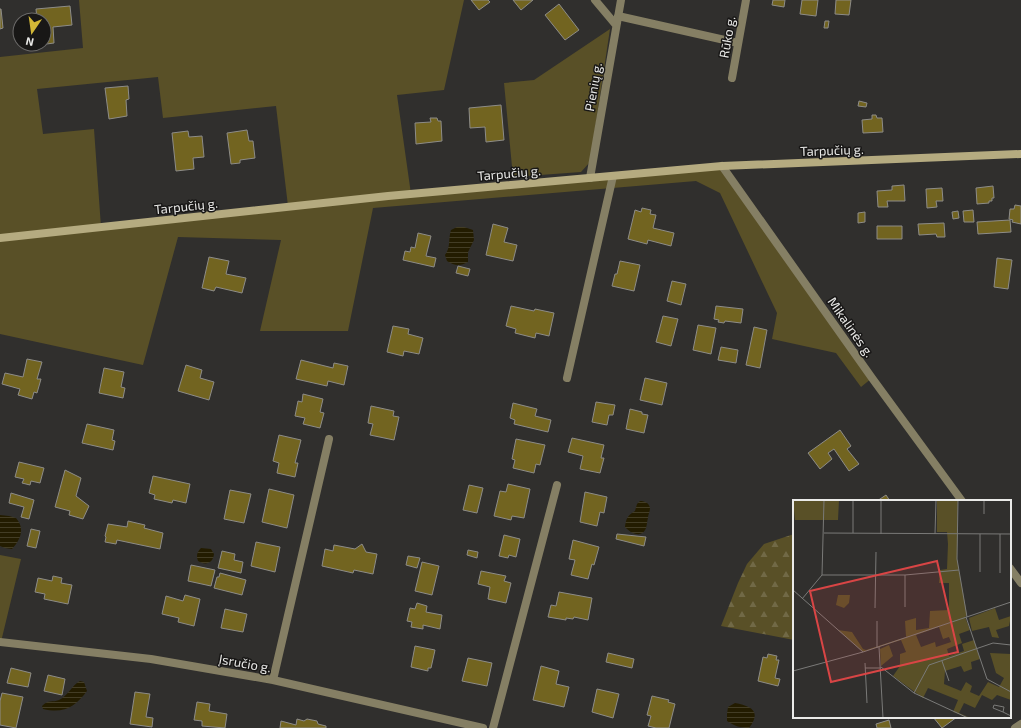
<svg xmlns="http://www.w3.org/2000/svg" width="1021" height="728" font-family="'Exo 2',sans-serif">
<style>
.grass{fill:#595027;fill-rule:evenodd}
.forest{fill:url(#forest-firs)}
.water{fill:url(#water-rules)}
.building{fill:#726420;stroke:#8d8c88}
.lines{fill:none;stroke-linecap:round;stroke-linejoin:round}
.street{stroke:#857f64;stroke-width:8}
.secondary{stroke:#b5ab80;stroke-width:8}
.labels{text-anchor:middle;stroke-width:3;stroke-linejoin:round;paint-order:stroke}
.street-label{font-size:13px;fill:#eaeae8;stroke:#181716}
.inset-road{fill:none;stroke:#7a7a78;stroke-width:1}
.view{fill:#d94545;fill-opacity:0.15;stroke:#d94545;stroke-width:2}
.inset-edge{fill:none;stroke:#eaeae8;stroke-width:2}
</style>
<defs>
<pattern id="forest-firs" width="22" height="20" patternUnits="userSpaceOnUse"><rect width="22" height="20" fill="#595027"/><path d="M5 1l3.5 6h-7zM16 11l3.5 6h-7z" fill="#716946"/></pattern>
<pattern id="water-rules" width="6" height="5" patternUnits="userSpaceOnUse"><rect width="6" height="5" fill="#231c00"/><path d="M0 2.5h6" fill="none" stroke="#433d25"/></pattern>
</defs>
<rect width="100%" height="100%" fill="#302f2d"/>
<path class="grass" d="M79,0h385l-20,90 -47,5 14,99 311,-28 150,212 -11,9 -25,-34 -64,-14 5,-26 -57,-120 -24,-12 -323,27 -25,123h-88l21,-91 -103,-3 -35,128 -143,-31v-277l83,-9zM158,77l5,41 113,-12 12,100 -187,21 -7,-98 -51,5 -6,-45z
M610,29l-20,133 -9,10 -68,5 -9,-94 30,-3z
M0,555l21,4 -21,87z"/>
<path class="forest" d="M794,534v106l-73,-14 17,-43 9,-19 17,-20z"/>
<path class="water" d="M457,227h7l9,3 1,10 -6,12v10c-8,4 -13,4 -21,-1l-2,-6c6,-8 3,-16 6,-25z
M640,501c5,0 9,2 10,7 0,3 -2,7 -2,10 -1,3 -1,7 -2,10 -4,11 -16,5 -21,-1 1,-9 3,-12 10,-16l2,-7z
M0,515l9,1 7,2c9,10 5,21 -4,31l-7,-1 -5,-2z
M201,548l10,1 3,5c-1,9 -8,12 -16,7 -2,-5 -1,-9 3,-13z
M80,681l4,1 3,9c-12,16 -23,23 -44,18l-1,-3c7,-7 10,-3 17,-6 9,-4 12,-14 21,-19z
M735,703c16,3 27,8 14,25 -9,0 -14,-2 -22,-7v-7l1,-7z"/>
<path class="building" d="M471,0h17l2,2 -11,8z
M513,0h20l-12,10z
M773,0h12l-1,7 -12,-2z
M802,0h16l-2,16 -16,-2z
M836,0h15l-2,15 -14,-1z
M559,4l20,26 -14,10 -20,-25z
M70,6l2,19 -19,2 1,16 -15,2 5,-1v-24h-7l-1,-11z
M0,9h1l2,19 -3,1z
M825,21h4l-1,7h-4z
M128,86l1,13 -3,1 1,16 -18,3 -4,-31z
M859,101l8,2 -1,4 -8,-1z
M501,105l3,35 -18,2 -1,-15 -15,1 -1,-20z
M872,115h4l1,3h5l1,14 -20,1 -1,-13 10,-1z
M430,118h7l1,3h3l1,20 -26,3 -1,-21 16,-1z
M247,130l2,11h4l2,17 -15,2v3l-9,1 -4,-31z
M188,131l1,6 13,-1 2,21 -11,1 1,11 -18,2 -4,-38z
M904,185l1,16h-18l1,6h-10l-1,-16 15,-1v-4z
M993,186l1,12h-2v3h-3v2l-12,1 -1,-16z
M942,188l1,13h-7l1,6 -10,1 -1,-19z
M1015,205l6,1v18l-9,-2 1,-2 -4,-1 1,-10h4z
M642,208l9,2 -1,4 6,1 -3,13 21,5 -3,13 -23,-6 -1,4 -19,-5 7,-29 6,2z
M973,210l1,12h-10l-1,-11z
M958,211l1,7 -6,1 -1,-7z
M865,212v10l-7,1v-10z
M1010,220l1,12 -33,2 -1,-12z
M944,223l1,14h-8l-1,-3 -17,1 -1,-11z
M493,224l15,4 -4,14 13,3 -4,16 -27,-6z
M877,226h25v13h-25z
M418,233l13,3 -5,20 10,2 -2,9 -31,-7 2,-9 5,1 1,-5 4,1z
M209,257l20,4 -3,13 20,4 -4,15 -26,-6 -2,4 -12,-3z
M997,258l15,2 -4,29 -14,-2z
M620,261l20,4 -6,26 -22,-5 3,-12h2z
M458,266l12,3 -2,7 -12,-3z
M672,281l14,3 -5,21 -14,-4z
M511,306l23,5 1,-2 19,4 -5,23 -13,-3 -1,5 -20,-5 1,-4 -10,-3z
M716,306l27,3 -2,14 -16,-2 -1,2 -6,-1 1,-2 -5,-1z
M663,316l15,3 -7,27 -15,-4z
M698,325l18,3 -5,26 -18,-4z
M393,326l16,3 -1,5 15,4 -4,16 -15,-3 -1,5 -16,-4z
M754,327l13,3 -7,38 -14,-3z
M721,347l17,3 -2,13 -18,-3z
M27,359l15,3 -5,17h4l-4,14 -3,-1 -2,7 -14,-4 2,-6 -18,-5 3,-11 18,4z
M301,360l32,8 1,-5 14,3 -4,19 -16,-4 -1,5 -31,-7z
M186,365l16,5 -2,8 14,4 -5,18 -31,-9z
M104,368l20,4 -3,15 4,1 -2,10 -24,-5z
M645,378l22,5 -5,22 -22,-5z
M303,394l20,5 -3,13 4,1 -4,15 -17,-4 2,-6 -10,-2 3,-15 4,1z
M596,402l19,3 -2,10h-4l-2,10 -15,-3z
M513,403l24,6 -2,7 16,4 -3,12 -34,-8 1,-4 -5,-2z
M371,406l23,5 -1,5 6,1 -5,23 -24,-5 3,-11 -5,-1z
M630,409l12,3v2l6,1 -4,18 -18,-4z
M87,424l27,6 -2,10 3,1 -2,9 -31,-7z
M840,430l11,16 -4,3 12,15 -10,7 -15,-22 -6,4 4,6 -12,10 -12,-16z
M279,435l22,5 -6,23h3l-3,14 -18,-4 2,-10 -6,-2z
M572,438l32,7 -3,13h3l-4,15 -20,-4 3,-13 -15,-4z
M516,439l29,6 -5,20 -4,-1 -2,9 -21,-5 2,-8 -3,-1z
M19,462l25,6 -4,15 -9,-2 -1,4 -8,-2 2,-4 -9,-2z
M65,470l16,8 -5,18 13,10 -6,13 -14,-4 1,-4 -15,-4z
M153,476l37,8 -4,19 -13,-3 -1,3 -18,-4 1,-4 -6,-2z
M508,484l22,5 -6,29 -12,-2 -1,4 -17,-4 6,-25 6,1z
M469,485l14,3 -6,25 -14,-3z
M269,489l25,6 -7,33 -25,-6z
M230,490l21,4 -7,29 -20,-4z
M585,492l22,5 -3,16 -4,-1 -3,14 -17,-4z
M11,493l23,7 -5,19 -8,-2 3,-10 -15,-4z
M886,495l4,6h-13z
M128,521l17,4 -1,3 19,5 -3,16 -43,-9 -1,4 -11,-2 1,-5 -1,-1 3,-12 19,3z
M31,529l9,2 -4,17 -9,-2z
M617,534l29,3 -2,9 -28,-7z
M504,535l16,4 -4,18 -7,-2 -1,3 -9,-2z
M573,540l26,7 -5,18 -2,-1 -4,15 -17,-4 4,-15 -6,-1z
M256,542l24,5 -5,25 -24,-6z
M362,544l4,8 11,2 -4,20 -19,-4 -1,3 -31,-7 3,-17 8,2 1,-6 21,4z
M468,550l10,2 -1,6 -10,-3z
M222,551l13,3 -1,6 9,2 -2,11 -23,-5z
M408,556l12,2 -3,10 -11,-3z
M422,562l17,4 -7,29 -17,-4z
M191,565l24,5 -4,16 -23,-5z
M481,571l25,5 -2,5 7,2 -5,20 -18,-4 2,-12 -12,-3z
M220,573l26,7 -4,15 -28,-7 3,-11h2z
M53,576l9,2 -1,5 11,2 -4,19 -24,-5 1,-5 -10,-2 3,-14 14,3z
M559,592l33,6 -4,22 -14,-3 -1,2 -7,-1v2l-18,-3 3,-12 5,1z
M185,595l15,4 -6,27 -16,-4 1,-4 -17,-4 4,-18 17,5z
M417,603l10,3 -1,6 16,3 -2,14 -17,-4v4l-12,-2 1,-5 -5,-1 3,-13 5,1z
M225,609l22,5 -4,18 -22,-4z
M415,646l20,4 -4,18h-3v3l-17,-4z
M608,653l26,6 -2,9 -26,-6z
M768,654l9,2 -1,4h3l-4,18 5,1 -2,7 -20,-5 5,-24 4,1z
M468,658l24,5 -5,23 -25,-5z
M541,666l18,5 -3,13 13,3 -5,20 -31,-7z
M11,668l20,5 -3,14 -21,-4z
M48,675l17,4 -3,16 -18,-4z
M597,689l22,5 -6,24 -21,-6z
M135,692l15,2 -4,23 7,1 -1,9 -22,-3z
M2,693l21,4 -7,31 -16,-3v-24z
M652,696l17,4 -1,2 7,2 -6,24h-13l-8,-2 3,-10 -4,-1z
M197,702l13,2 -1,7 18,3 -2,14 -23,-2v-5l-8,-1z
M933,717h24l-15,11z
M297,719l7,2 3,-2 10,2 1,3 8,2v2h-46l1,-7 15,4z
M889,720l2,8h-14l-1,-4z"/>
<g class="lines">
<path class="street" d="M595,0l21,25
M618,16l120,27
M732,78l14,-78
M722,166l150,212 90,123
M590,178l31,-178
M567,378l46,-202
M1010,568l11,15
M0,642l151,17 122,21 210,48
M273,680l56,-241
M493,728l64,-243
M1015,728l6,-4"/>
<path class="secondary" d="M0,238l388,-42 334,-30 299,-12"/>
</g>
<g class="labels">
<g class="street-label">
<text transform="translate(727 37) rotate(-80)" y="5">Rūko g.</text>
<text transform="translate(593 87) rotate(-80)" y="5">Pienių g.</text>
<text transform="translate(832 150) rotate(-2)" y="5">Tarpučių g.</text>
<text transform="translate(509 173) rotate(-5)" y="5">Tarpučių g.</text>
<text transform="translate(186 206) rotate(-6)" y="5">Tarpučių g.</text>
<text transform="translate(851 327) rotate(55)" y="5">Mikalinės g.</text>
<text transform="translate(245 663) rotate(10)" y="5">Įsručio g.</text>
</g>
</g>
<g transform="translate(793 500)">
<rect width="218" height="218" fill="#302f2d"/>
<path d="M0,0h46l-1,20h-43zM144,0h21l-1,59 10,56 -2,2 5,13 -11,4 3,9 -15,6 2,7 15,-5 -2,-7 12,-4 6,19 -9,3 1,7 -8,3 -3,-6 -16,5 -1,13 17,7 5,-9 6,4 -2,6 9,4 9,-14 11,5 5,-9 -8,-5 -6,-20 21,1v46l-14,-5 -5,5 -10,-5 -7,13 -11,-5 -5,10 12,5 -18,-6 5,-12 -30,-12 -5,10 -30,-22 7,-10v-12l6,-2 -5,-12 -38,12 -25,-22 14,2 11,17 3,1 40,-13 -1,-16 11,-3v12l13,-2 1,-17 19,-1v-27h-10l1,-13 7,-1 1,-25 -1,-12h-10zM146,127l4,12 6,-2 2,5 -15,5 -1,-5 -14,5 -5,-12zM202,108l4,12 12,-4 -2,10 -13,4 3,8 -7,-1 -3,-10 -17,4 -3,-13zM96,145l4,11 -12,10 -1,-17z" fill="#595027" fill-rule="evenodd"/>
<path d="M45,95h12l-1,8 -5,5 -8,-3z" fill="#595027"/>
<path class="inset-road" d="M165,0l-1,59 10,58M191,14v-14M31,33l187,1M60,33v-33M88,34v-34M142,34l1,-34M187,72v-38M207,73v-39M29,75h83l54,-5M0,90l70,62M9,99l20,-24 2,-75M112,107v-32M82,108l1,-56M173,117l21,62 24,13M84,121v27M86,147l4,71M149,161l7,20M72,163l2,40M88,167l33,26 54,25M72,168h16M0,171l70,-19 148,-50M121,193l15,-28 64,-22 18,2M210,212l1,-5 -10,-2 -1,3 10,4 8,4"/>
<path class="view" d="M144,61l21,91 -127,30 -21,-91z"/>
<rect width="218" height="218" class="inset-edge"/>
</g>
<g transform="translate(32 32) rotate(193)"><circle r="19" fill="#181716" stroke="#6c6b6a"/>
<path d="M0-3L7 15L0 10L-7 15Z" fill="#d2b736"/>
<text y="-6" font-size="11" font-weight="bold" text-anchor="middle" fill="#eaeae8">N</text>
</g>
</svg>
